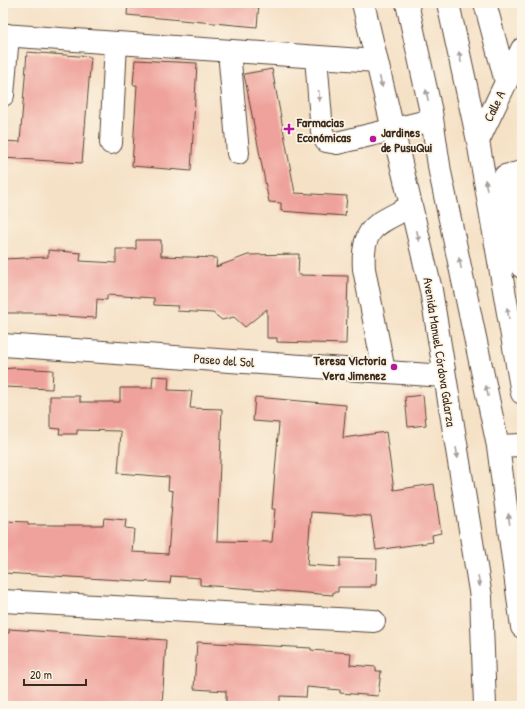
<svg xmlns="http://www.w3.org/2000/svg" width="525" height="709" font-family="'Patrick Hand',sans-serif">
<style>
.building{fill:#efa29c}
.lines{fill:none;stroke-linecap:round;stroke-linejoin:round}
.minor-casing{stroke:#574537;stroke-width:24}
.major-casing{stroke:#574537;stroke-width:24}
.minor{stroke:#fff;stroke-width:22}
.major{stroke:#fff;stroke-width:22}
.oneway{fill:#a79f9a}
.poi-dot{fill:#b5179e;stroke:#fcf5e5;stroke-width:1.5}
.labels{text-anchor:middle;stroke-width:3.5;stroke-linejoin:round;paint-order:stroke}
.street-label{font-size:13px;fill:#3b2a1e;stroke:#fcf5e5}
.poi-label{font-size:13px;font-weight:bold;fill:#3b2a1e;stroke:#fcf5e5;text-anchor:start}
</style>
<rect width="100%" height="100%" fill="#fcf5e5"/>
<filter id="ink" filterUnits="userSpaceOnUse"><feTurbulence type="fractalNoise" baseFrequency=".025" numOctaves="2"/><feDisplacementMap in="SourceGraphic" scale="8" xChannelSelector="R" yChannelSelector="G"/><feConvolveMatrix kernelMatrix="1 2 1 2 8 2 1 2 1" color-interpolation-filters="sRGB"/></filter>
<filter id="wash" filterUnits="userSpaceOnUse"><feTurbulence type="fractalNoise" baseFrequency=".012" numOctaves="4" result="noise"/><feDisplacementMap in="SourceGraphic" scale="16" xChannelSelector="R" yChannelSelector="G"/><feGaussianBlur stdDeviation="0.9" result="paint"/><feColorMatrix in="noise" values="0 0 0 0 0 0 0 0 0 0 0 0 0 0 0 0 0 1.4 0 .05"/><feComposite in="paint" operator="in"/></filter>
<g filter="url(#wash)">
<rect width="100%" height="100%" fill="#f5e1c6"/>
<g id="blocks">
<path class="building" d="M128,3h131l-2,24 -130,-12z
M27,52l64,5 -9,106 -79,-5v-17l17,1z
M135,60l62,3 -6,108 -59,-5 5,-81h-4z
M272,69l23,124 52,3 -2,20 -64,-5v-8l-12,-1 -25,-128z
M136,240h25v16l56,2 -1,9 32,-12 51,-1 -1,21 50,1 -2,68 -69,-2v-4h-10v-29l-22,18 -11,-10 -12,3 -9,-7 -36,-2 1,-5 -24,-1v-7l-47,-3v5l-10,-1 -1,19 -50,-3v-2h-43v-54l45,-2v-7l33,3 -1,8 36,2v-14h20z
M14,368l39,2 -1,19 -49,-2v-18z
M153,376l16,1 -1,13 24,1 -2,17 32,1 -5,132 55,1 3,-33h-3l7,-86 -26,-2 2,-24 91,8 -3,33 43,-6 8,58 40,-6 7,49 -9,2 1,7 -57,8 -5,-34 -60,-4 -4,53 33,2v-9l37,1 -1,26h-5v2h-33v5h-5v3l-133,-10v-7l-29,-2 -1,7 -166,-10 -1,-52 25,1v3h75l1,-7 22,2 -1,8 9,1 -2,23 36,2 5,-63 -5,-1 1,-13 -51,-4 3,-41 -2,-1 -42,-1v4h-18l1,-5 -10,-1v-32h30v6h40v-14h32z
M423,395l3,30 -18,2 -3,-30z
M9,629l157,11 -4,66h-159v-74l6,1z
M197,642l114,6v2l40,3 -1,12 26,2v4h5l-3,25 -38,-3v-3l-33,-3 -1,10 -26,-1v10h-54v-15l-32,-2z"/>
</g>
</g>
<g filter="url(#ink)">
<use href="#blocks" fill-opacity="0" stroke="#574537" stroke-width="1"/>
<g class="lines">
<defs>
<path id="minor" d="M448,3l30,138 44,252
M485,3l21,79
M3,35l373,26
M229,51l9,102
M316,57l6,75 4,9 11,2 95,-23
M3,95l5,-60
M478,141l44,-92
M111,143l5,-100
M522,172l-17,4 17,91
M3,345l441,31
M384,371l-20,-102c-3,-44 13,-44 47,-63
M498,446l24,-1
M3,601l371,20"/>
<path id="major" d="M363,3l68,287 50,307 4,109
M407,3l24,109 9,60 58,274 24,181"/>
</defs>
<use href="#minor" class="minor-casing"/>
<use href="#major" class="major-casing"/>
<use href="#minor" class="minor"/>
<use href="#major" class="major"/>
</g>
<defs><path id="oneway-solid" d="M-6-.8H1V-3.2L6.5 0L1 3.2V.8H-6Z"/></defs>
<g class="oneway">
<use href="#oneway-solid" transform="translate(460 57) rotate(-102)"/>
<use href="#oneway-solid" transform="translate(381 82) rotate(76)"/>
<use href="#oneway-solid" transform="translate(427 95) rotate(-102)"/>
<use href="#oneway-solid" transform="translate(319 96) rotate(86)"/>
<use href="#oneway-solid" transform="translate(486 185) rotate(-100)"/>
<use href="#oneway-solid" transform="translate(418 236) rotate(77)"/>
<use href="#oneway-solid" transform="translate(460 263) rotate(-102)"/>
<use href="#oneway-solid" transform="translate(508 313) rotate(-100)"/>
<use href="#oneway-solid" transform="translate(487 391) rotate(-102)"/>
<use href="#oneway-solid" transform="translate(457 453) rotate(80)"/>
<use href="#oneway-solid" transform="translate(509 519) rotate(-97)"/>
<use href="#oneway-solid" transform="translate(479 581) rotate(80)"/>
</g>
</g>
<g class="poi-dot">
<path d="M287 123h4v4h4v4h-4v4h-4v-4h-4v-4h4z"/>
<circle cx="373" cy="139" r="4"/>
<circle cx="394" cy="367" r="4"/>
</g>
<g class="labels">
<g class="street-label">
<text transform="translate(494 106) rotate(-64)" y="5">Calle A</text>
<text transform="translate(440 352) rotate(81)" y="5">Avenida Manuel Córdova Galarza</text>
<text transform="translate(224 360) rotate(4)" y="5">Paseo del Sol</text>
</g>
<g class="poi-label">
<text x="297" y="127">Farmacias<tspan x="297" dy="15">Económicas</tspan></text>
<text x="381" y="137">Jardines<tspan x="381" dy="15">de PusuQui</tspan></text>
<text x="386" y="365" text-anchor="end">Teresa Victoria<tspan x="386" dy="15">Vera Jimenez</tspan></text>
</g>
</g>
<rect width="525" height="709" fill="none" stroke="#fcf5e5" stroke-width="16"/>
<path d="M24 679v6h62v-6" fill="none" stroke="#3b2a1e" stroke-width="2"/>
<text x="30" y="679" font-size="12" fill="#3b2a1e" stroke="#fcf5e5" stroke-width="3" paint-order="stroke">20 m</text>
</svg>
